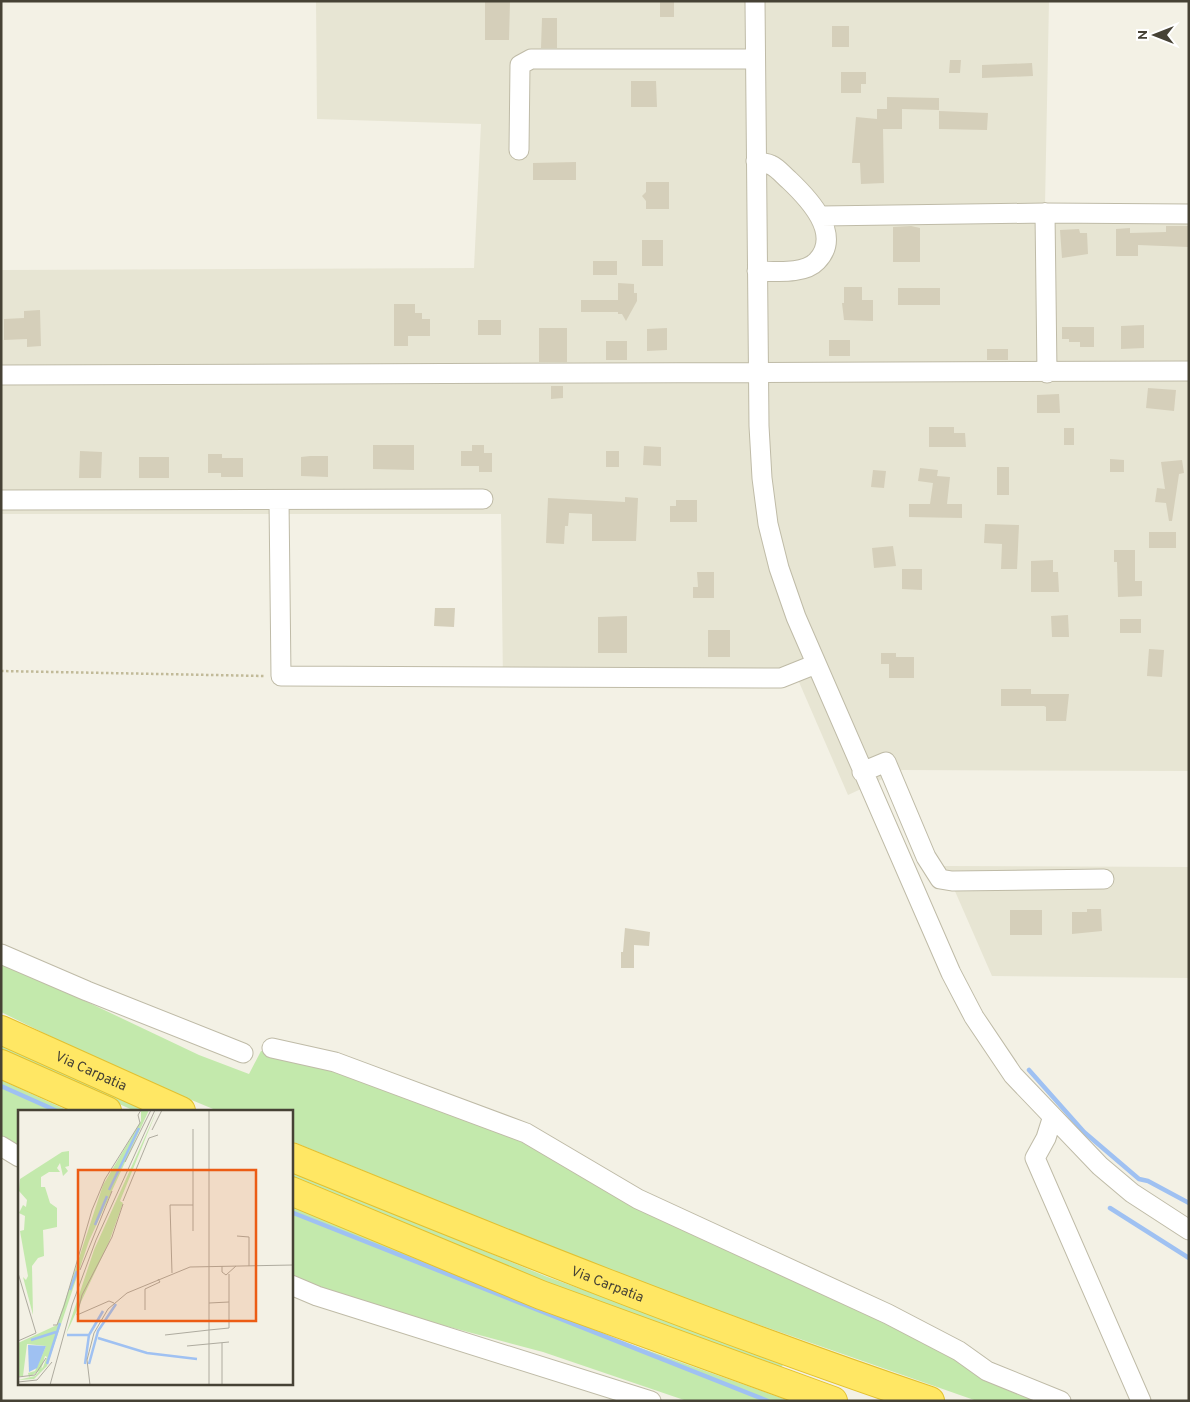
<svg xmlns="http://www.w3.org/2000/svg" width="1190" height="1402" font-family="Overpass,sans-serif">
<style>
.residential{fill:#e7e5d3}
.green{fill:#c3e9ac}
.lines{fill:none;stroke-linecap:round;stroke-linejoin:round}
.stream{stroke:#9fc1f2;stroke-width:4.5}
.building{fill:#d5cfba}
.minor-casing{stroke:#bfbba7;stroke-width:21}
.highway-casing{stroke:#e2c030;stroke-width:30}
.path{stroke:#c1ba98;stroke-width:2.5;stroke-dasharray:2.5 2.5;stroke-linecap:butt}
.minor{stroke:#fff;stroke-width:19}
.highway{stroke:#ffe764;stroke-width:28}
.labels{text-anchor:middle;stroke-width:5;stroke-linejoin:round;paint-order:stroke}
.street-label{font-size:14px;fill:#464235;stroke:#fff}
.inset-river{fill:none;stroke:#9fc1f2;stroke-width:2.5}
.inset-road{fill:none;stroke:#aeab9f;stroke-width:1}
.view{fill:#ec5c14;fill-opacity:0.15;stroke:#ec5c14;stroke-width:2.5}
.inset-edge{fill:none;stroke:#464235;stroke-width:2.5}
</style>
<rect width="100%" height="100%" fill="#f3f1e5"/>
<path class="residential" d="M316,1h733l-4,204 144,1v565l-287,-1 -54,25 -49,-113 -296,2 -2,-170h-500v-244l473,-2 7,-144 -164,-5z
M944,866l245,1v111l-197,-2z"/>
<path class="green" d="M1,961l198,94 50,19 12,-23 15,1 48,10 202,77 524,262h-73l-349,-122 -337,-138v-30h-73l-101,-42 -116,-57z
M1,1043l145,68h-11l-134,-59z
M1,1080l68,31h-50v40l-18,-11z
M291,1171l254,105 239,87 -4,7 -234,-86 -255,-105z
M291,1206l271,114 228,81h-103l-144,-49 -127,-34 -125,-41z"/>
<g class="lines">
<path class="stream" d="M1029,1070l55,62 55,47 9,2 41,22
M1,1086l56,25
M1110,1208l79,50
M291,1212l477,189"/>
</g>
<path class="building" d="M485,1h25l-1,39h-24z
M660,1h14v16h-14z
M542,18h15v30h-16z
M832,26h17v21h-17z
M950,60h11l-1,13h-11z
M1032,63l1,13 -51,2v-13z
M841,72h25v12h-5v9h-20z
M631,81h25l1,26h-26z
M887,97l52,1v12l-37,-1v20h-19l1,54 -23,1 -1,-21h-8l4,-46 21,2v-10h10z
M939,111l49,2 -1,17 -48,-1z
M576,162v18h-43v-17z
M646,182h23v27h-23v-8l-4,-5 4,-4z
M911,226l9,2v34h-27v-35z
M1166,226h22v21l-50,-2v11h-22v-27l14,-1v5l36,-1z
M1079,229l1,4h7l1,21 -26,4 -2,-28z
M642,240h21v26h-21z
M593,261h24v14h-24z
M618,283l16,1v9h3v8l-11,20 -4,-7h-4v-2h-37v-12h37z
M844,287h18v13h11v21l-29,-1 -2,-17h2z
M898,288h42v17h-42z
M394,304h21v9h7v6h8v17h-22v10h-14z
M40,310l1,36 -14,1v-8l-23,1v-21l20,-1v-7z
M478,320h23v15h-23z
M1144,325v23l-23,1v-23z
M1062,327h32v20h-14v-5h-11v-3h-7z
M539,328h28v34h-28z
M667,328v22l-20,1v-22z
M829,340h21v16h-21z
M606,341h21v19h-21z
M987,349h21v11h-21z
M551,386h12v12l-12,1z
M1148,388l28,2 -2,21 -28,-3z
M1059,394l1,19h-23v-18z
M929,427h25v6h11l1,14h-37z
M1064,428h10v17h-10z
M373,445h41v25l-41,-1z
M472,445h12v8h8v19h-13v-6h-18v-15h11z
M644,446l17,1v19l-18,-1z
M80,451l22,1 -1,26h-22z
M606,451h13v16h-13z
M208,454h14v4h21v19h-22v-4h-13z
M310,456h18v21l-27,-1v-19z
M139,457h30v21h-30z
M1110,459l14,1v12h-14z
M1182,460l2,13 -5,1 -7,47h-3l-3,-18 -11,-1 2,-14 8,1 -4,-27z
M997,467h12v28h-12z
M920,468l18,2 -1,6 13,1 -3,27h15v14l-53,-1v-13h21l3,-21 -15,-2z
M873,470l13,1 -2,17 -13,-1z
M625,497l13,1 -2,43h-44v-27l-23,-1 -1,13h-3l-1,18 -18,-1 2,-45 77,4z
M676,500h21v22h-27v-16h6z
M985,524l34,1 -2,44h-16l1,-25 -18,-1z
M1149,532h27v16h-27z
M893,546l3,20 -22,2 -2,-20z
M1114,550h21v31h7v15l-24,1 -1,-35h-3z
M1053,560v12h5l1,20h-28v-31z
M902,569h20v21l-20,-1z
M697,572h17v26h-21v-11h5z
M435,608h20l-1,19 -20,-1z
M1068,615l1,22h-17l-1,-21z
M627,616v37h-29v-36z
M1120,619h21v14h-21z
M708,630h22v27h-22z
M1149,649l15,1 -2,27 -15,-1z
M881,653h15v4h18v21h-25v-14h-8z
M1001,689h30v5h38l-3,27h-20v-14l-2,-1h-43z
M1087,909h14l1,22 -30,3v-22h15z
M1010,910h32v25h-32z
M625,928l25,4 -1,14 -15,-1v23h-13v-16h2z"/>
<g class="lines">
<defs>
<path id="minor" d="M755,1l4,425 3,52 6,46 11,44 17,49 155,356 23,44 39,58 87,91 32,27 57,37
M519,150l1,-85 11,-6h224
M756,161c5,2 11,2 15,4 7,3 13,11 18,15 19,18 54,54 28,81 -13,14 -42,10 -60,10
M1045,213l2,160
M821,216l224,-3 144,1
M1,375l1188,-4
M1,500l482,-1
M279,500l2,176 500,2 35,-14
M862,772l24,-10 40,95 14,22 12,2 152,-2
M1,954l86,37 156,62
M272,1048l63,14 191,71 112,66 250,115 71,37 28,20 74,30
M1052,1119l-6,19 -11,20 106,243
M1,1146l18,11
M291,1285l26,11 334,105"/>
<g id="highway">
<path id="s1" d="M1,1030l180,81"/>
<path d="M1,1064l106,47"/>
<path id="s2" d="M291,1157c211,86 422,171 639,244"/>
<path d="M291,1191l250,104 292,106"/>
</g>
</defs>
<use href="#minor" class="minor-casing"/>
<use href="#highway" class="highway-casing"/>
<path class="path" d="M1,671l264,5"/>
<use href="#minor" class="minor"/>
<use href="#highway" class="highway"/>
</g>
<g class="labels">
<g class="street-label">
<text dy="5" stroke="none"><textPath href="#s1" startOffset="99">Via Carpatia</textPath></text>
<text dy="5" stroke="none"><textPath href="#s2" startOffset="341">Via Carpatia</textPath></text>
</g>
</g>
<g transform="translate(18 1110)">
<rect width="275" height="275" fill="#f3f1e5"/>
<path d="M131,0l-60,131 -42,125 -13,13 -16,1 17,-4 8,-9 4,-10 -2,-1 -4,14 -12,7 -1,-4 7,-2 11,-25 -19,-2 -4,32h-5v-33l39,-18 46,-140 38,-64v-10zM139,0l-37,91 3,2 -14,39 -43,92 28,-84zM51,41v15l-4,1 3,4 -5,5 -3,-13 -3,5 3,4h-11l-8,5v10h4l5,16 7,5v19l-14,3 1,26 -6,2 -6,8 1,49 -10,-38 3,3 2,-4 -8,-45 4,-1 1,-14 -6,-3 4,-8 3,2 1,-7 -8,-9 1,-12 42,-27z" fill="#c3e9ac"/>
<path d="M10,235l18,1 -9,22 -8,4z" fill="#9fc1f2"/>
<path class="inset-river" d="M91,80l30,-62M77,115l12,-29M52,180l7,-19M49,225h21M80,228l49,15 50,6M13,230l25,-8M29,254l13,-41M67,254l4,-29 14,-24M71,254l9,-33 18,-27"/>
<path class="inset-road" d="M191,0v220l20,-2v-54M134,20l10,-20M107,52l26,-52M105,91l26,-63 9,-3M175,121v-102M219,126l12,1v29M204,156v6l4,3 10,-9M62,160l32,-79M0,163l18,60 -18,8M154,163l-2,-68h23M96,193l-5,-2 -32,14 5,-20 30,-58 11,-33M191,193l20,-1M127,200v-21l15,-7 -2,-3M35,215h4l7,-19 28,-96 13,-31 35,-56 -2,-8 3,-5M147,225l44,-5v55M169,236l42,-4M0,267l17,-2 11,-17M0,272l19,-2 15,-18M32,275l22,-80 24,-65 59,-130M72,275l-3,-25 7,-27 14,-24 19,-16 63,-26 103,-2M204,275v-42"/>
<path class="view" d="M60,60h178v151h-178z"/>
<rect width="275" height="275" class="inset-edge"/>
</g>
<rect width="1190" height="1402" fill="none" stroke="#464235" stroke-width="5"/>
<g transform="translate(1155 35) rotate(270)" stroke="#ffffff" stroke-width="4" paint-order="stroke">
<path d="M0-4L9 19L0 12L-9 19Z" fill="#464235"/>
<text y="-8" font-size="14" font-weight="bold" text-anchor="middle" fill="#464235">N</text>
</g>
</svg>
